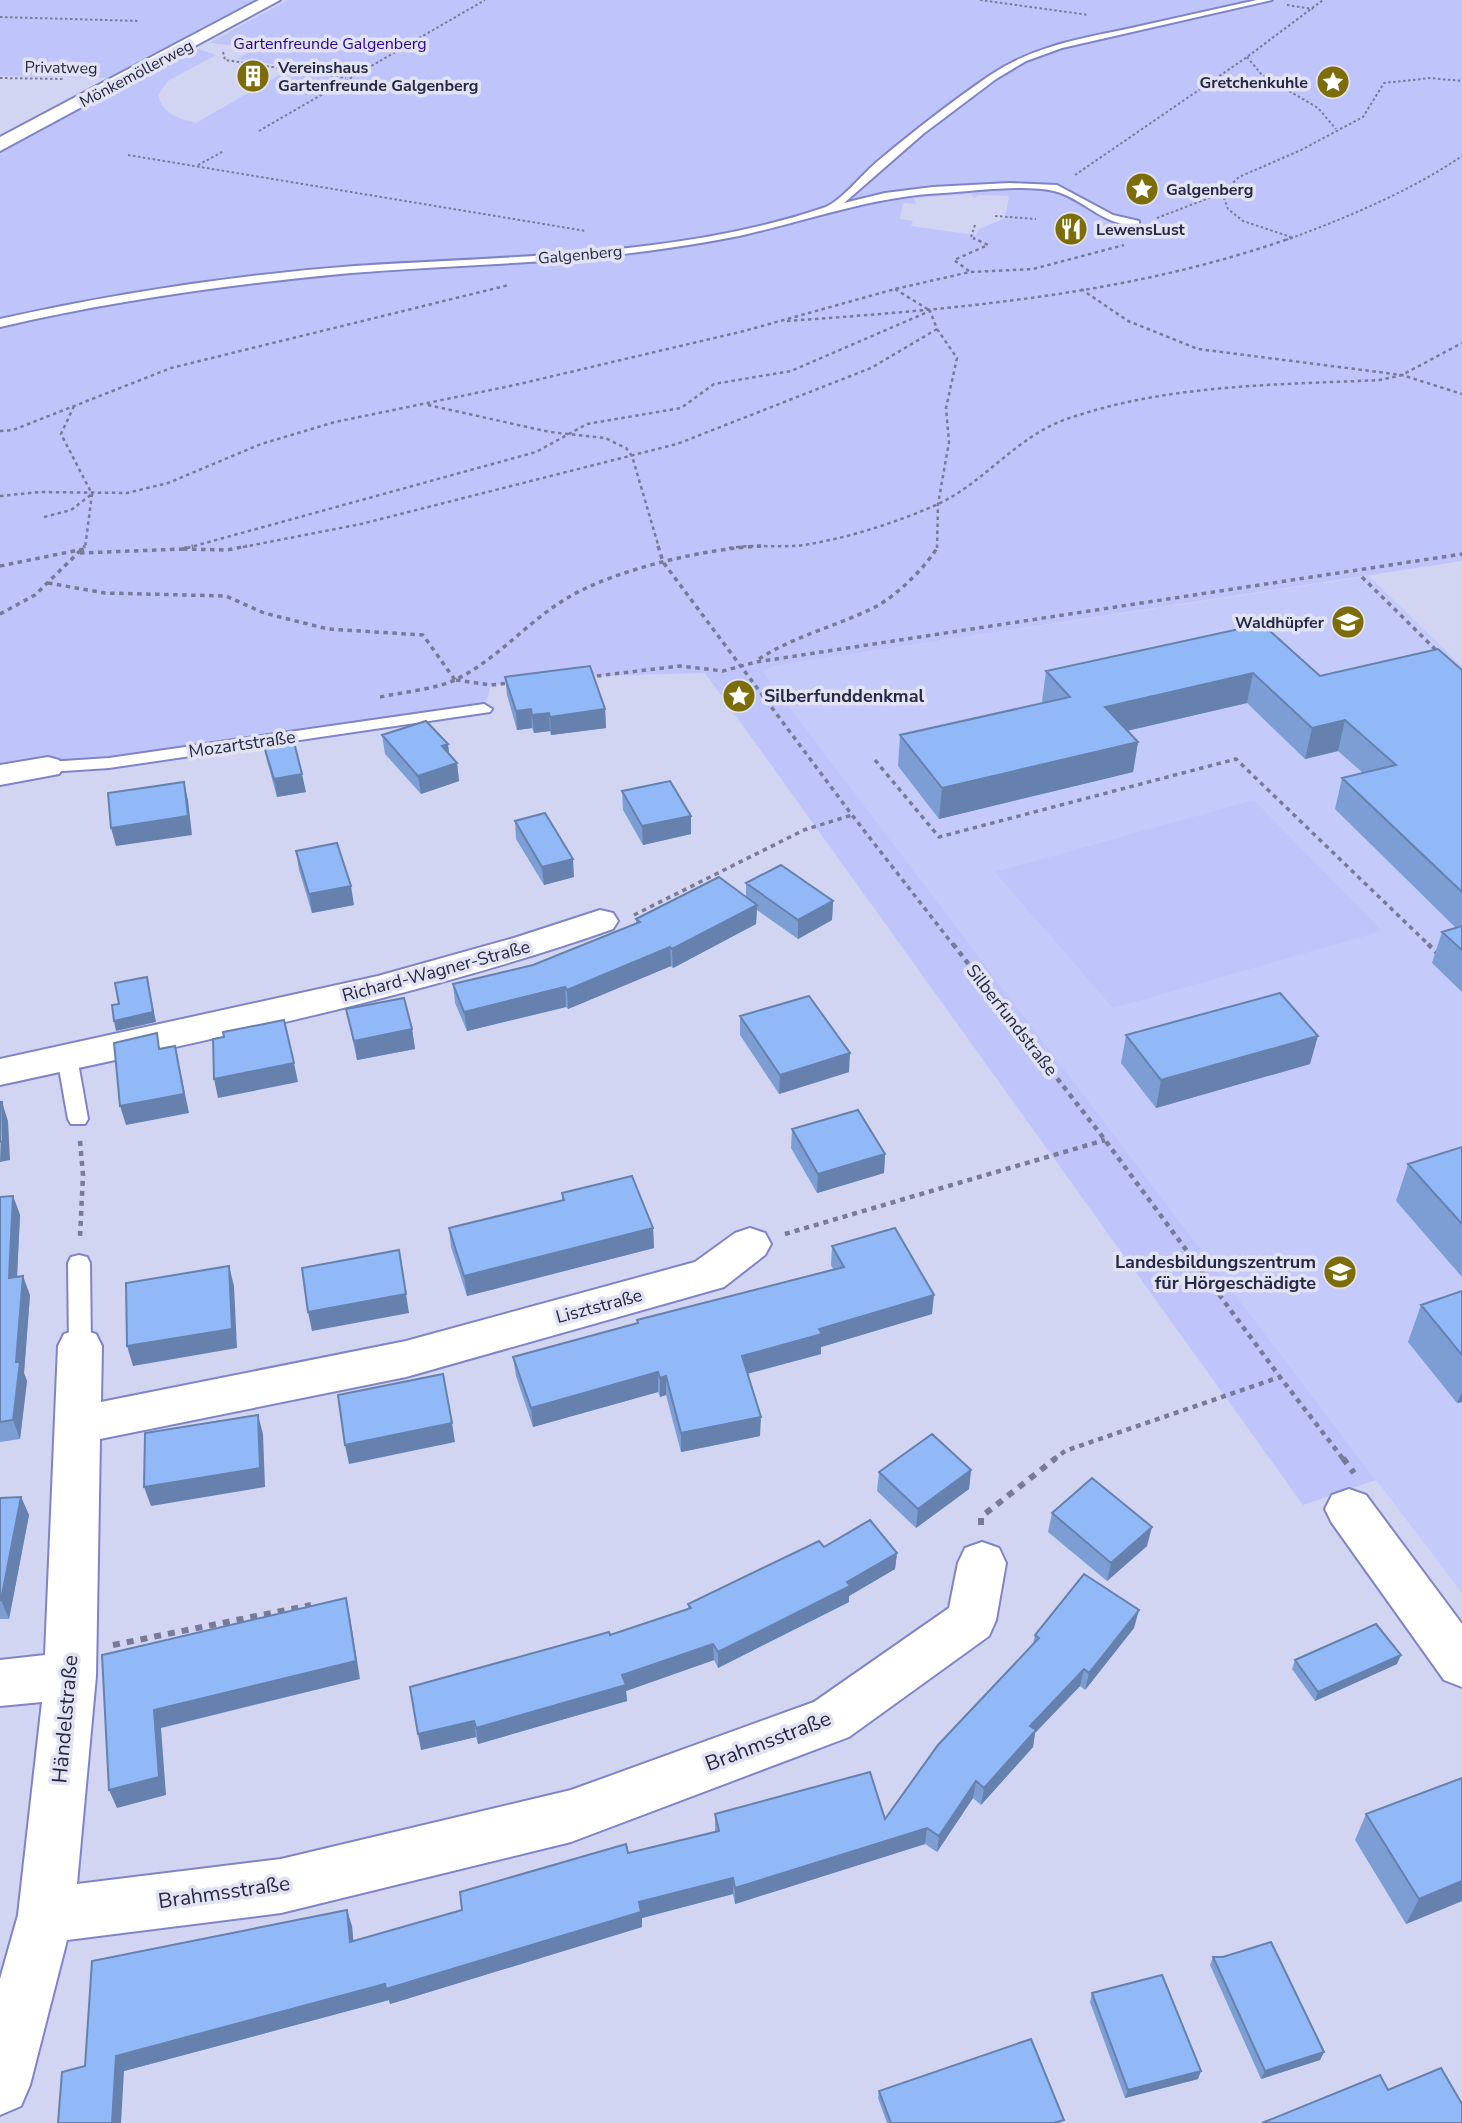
<svg xmlns="http://www.w3.org/2000/svg" width="1462" height="2123" font-family="'Nunito Sans',sans-serif">
<style>
.built{fill:#c4caf9}
.green{fill:#bfc5fb;fill-rule:evenodd}
.lines{fill:none;stroke-linecap:round;stroke-linejoin:round}
.lane-casing{stroke:#7f84c7;stroke-width:4}
.street-casing{stroke:#7f84c7;stroke-width:4}
.path-far4{stroke:#787a97;stroke-width:2;stroke-dasharray:2.5 2.5;stroke-linecap:butt}
.path-far3{stroke:#787a97;stroke-width:2.5;stroke-dasharray:3.5 3.5;stroke-linecap:butt}
.path-far2{stroke:#787a97;stroke-width:3.5;stroke-dasharray:4.5 4.5;stroke-linecap:butt}
.path-far1{stroke:#787a97;stroke-width:4.5;stroke-dasharray:5 5;stroke-linecap:butt}
.path{stroke:#787a97;stroke-width:6;stroke-dasharray:7 7;stroke-linecap:butt}
.lane{fill:#fff;fill-rule:evenodd}
.street{fill:#fff;fill-rule:evenodd}
.wall{fill:#7d9ed4}
.shaded-wall{fill:#6681ad}
.building{fill:#91b8f7;stroke:#6681ad;stroke-width:2}
.labels{text-anchor:middle;stroke-width:7;stroke-linejoin:round;paint-order:stroke}
.far-park-label{font-size:16px;fill:#2c0090;stroke:#e1e3f2}
.far-street-label{font-size:16px;fill:#272844;stroke:#e1e3f2}
.far-poi-label{font-size:16px;font-weight:bold;fill:#272844;stroke:#e1e3f2;text-anchor:start}
.poi-label{font-size:18px;font-weight:bold;fill:#272844;stroke:#e1e3f2;text-anchor:start}
.street-label{font-size:18px;fill:#272844;stroke:#e1e3f2}
.near-street-label{font-size:21px;fill:#272844;stroke:#e1e3f2}
</style>
<rect width="100%" height="100%" fill="#d1d5f2"/>
<path class="built" d="M1369,576l93,90v927l-699,-921 11,-6z"/>
<path class="green" d="M0,0h261l-147,78 -114,-2z
M288,0h970l-105,25 7,1 117,-26h185v561l-688,105 -11,6 613,808 -73,25 -598,-832 -109,3 -105,9 -7,24 -484,66v-624l195,-103 21,7 -48,26 -10,14c5,20 20,23 38,28l97,-56 -56,-8 18,-11 -46,-5zM971,194l3,4 5,-3 30,1 -4,22 -26,11 -3,6 -65,-9 2,-5 -13,-2 3,-16 13,1 -2,-6z
M1254,800l128,131 -269,77 -118,-136z"/>
<g class="lines">
<defs>
<path id="lane" d="M1257,0h15l-210,48 -36,13 -30,18 -73,55 -79,69 41,-10 48,-6 76,-4 48,2 56,30 26,6v4c-35,3 -55,-27 -85,-34 -29,-7 -80,0 -111,2 -70,3 -136,28 -204,43 -30,6 -62,11 -92,15 -98,13 -198,14 -296,22 -119,11 -235,27 -351,54v-8c117,-26 236,-44 355,-53 152,-10 323,-9 468,-58 17,-5 40,-35 55,-47 36,-30 73,-59 111,-85 42,-29 89,-37 138,-47 43,-10 86,-19 130,-29z
M484,704l8,5 -2,3 -381,56 -61,4 -8,-5 8,-5 61,-4z
M67,1050l7,2 3,5 11,62 -3,5h-14l-3,-5 -11,-62 3,-5z
M79,1255l8,2 3,6 1,83 -3,6 -8,3 -8,-3 -3,-6 -1,-83 3,-6z"/>
<path id="street" d="M259,0h21l-280,151v-14z
M48,757l11,3 5,7 -5,7 -59,11v-20z
M600,910l13,3 5,8 -5,8c-200,70 -407,111 -613,156v-26l378,-83 136,-38z
M750,1228l15,5 6,11 -6,11 -41,32 -318,90 -306,62 -4,237 -19,208 204,-25 290,-69 243,-88 135,-94 9,-45 7,-15 17,-6 17,6 7,15 -10,57 -7,16 -140,101 -278,105 -290,71 -214,27 -37,145 -9,21 -21,9v-136l18,-64 24,-213 -42,4v-46l45,-5 13,-309 6,-12 16,-5 16,5 6,12 -1,56 305,-61 289,-79 40,-29z
M1349,1489l17,6 96,129v63l-18,-7 -112,-157 -7,-14 7,-14z"/>
</defs>
<use href="#lane" class="lane-casing"/>
<use href="#street" class="street-casing"/>
<path class="path-far4" d="M980,0l109,15
M1287,5l26,4
M0,17l140,4
M223,52l2,8 121,18
M1247,57l15,18 56,33 18,21
M0,78l65,1
M259,131l226,-131
M128,155l458,76
M198,165l26,-14
M1075,175l172,-118 76,-57
M1222,193l6,16 15,12 51,17
M995,216l41,3
M1157,218l65,-25 17,-16 62,-27 62,-33 21,-34 47,-5 31,3
M975,225l-4,12 6,3
M1286,240c60,-22 123,-48 176,-84"/>
<path class="path-far3" d="M969,271l-15,-11 34,-15 -15,-7
M895,289l34,21
M1081,289l47,32 70,28 204,26 60,19
M787,321c170,-12 342,-26 504,-83
M937,329l20,29 -11,50 3,34 -11,62 -1,44
M428,405l122,27 55,6 21,10 6,8 27,92
M74,406l-13,28 31,60 -7,54
M0,431l13,-1 158,-62 338,-83
M0,496l40,-4 87,1 41,-10 93,-39 74,-22 180,-37 229,-54 151,-42 75,-17 63,-3 91,-24
M44,517l27,-7 21,-16
M187,548l349,-96 51,-28 94,-16 33,-24 77,-13 139,-60 7,18 -66,39 -194,76 -316,80 -123,24
M729,548c25,-4 50,0 75,-3 44,-7 91,-22 132,-40 47,-21 79,-67 128,-85 101,-36 211,-35 316,-40l22,-5 60,-32"/>
<path class="path-far2" d="M658,546l5,16 189,253 102,131
M183,549l44,1 20,-4
M183,549l10,-3
M80,553l103,-4
M0,566l84,-17
M1362,577l77,76
M48,583l57,10 121,3 38,17 64,16 95,6 32,45
M0,614l35,-19 50,-49
M759,659c37,-24 79,-33 118,-53 19,-10 51,-41 61,-60
M588,677l92,-11 43,5 33,-9 706,-108
M456,680l35,5 18,-2
M741,694l14,-10
M380,697c23,-5 57,-8 77,-18 42,-21 72,-59 112,-82 48,-28 138,-49 194,-51
M875,760l64,77 297,-78 194,187
M634,915l170,-85 48,-15"/>
<path class="path-far1" d="M953,944l152,196 175,237
M1428,944l10,10
M80,1141l3,34 -3,62
M785,1234l320,-94
M1053,1460l12,-9 215,-74 64,83"/>
<path class="path" d="M1343,1458l11,15
M981,1525v-8l75,-59
M113,1645l198,-40"/>
<use href="#lane" class="lane"/>
<use href="#street" class="street"/>
</g>
<path class="wall" d="M1262,624l58,52 142,-6v322l-30,-29 10,-31 14,-4 -121,-119 7,-31 21,-5 -25,-22 -33,8 -58,-56 -120,28 11,11 -5,30 -194,47 -41,-53 2,-31 144,-32 -2,-2 4,-30z
M505,677l100,32 1,19 -55,7 -1,-4 -16,2 -2,-5 -15,2 -10,-35z
M382,735l66,9 1,11 8,8 2,18 -38,13 -36,-40z
M263,743l43,49 -29,5 -10,-36z
M622,791l69,25v18l-48,11 -20,-35z
M515,821l59,56 -30,8 -28,-46z
M296,851l58,54 -42,8 -13,-43z
M746,883l87,18 -1,19 -34,19 -41,-29 -1,14 -83,44 -2,-2 -103,43 -2,-2 -99,24 -12,-28 -2,-19 80,-19 103,-41v-5l110,-22z
M346,1009l66,20 3,20 -58,11z
M740,1016l109,56 -70,22 -39,-59z
M1126,1035l184,29 -154,44 -35,-45z
M792,1129l93,25 -1,19 -67,20 -26,-45z
M1462,1147v130l-66,-76 12,-37z
M562,1193l91,35 1,20 -187,48 -16,-49 -2,-19 113,-28z
M13,1196l7,19 -3,62 13,18 -6,78 3,8 -7,58 -20,3v-245z
M832,1246l100,68 -111,33v7l-74,20 13,62 -79,16 -15,-57 -6,2 -2,-5 -125,35 -17,-51 -3,-19 124,-34v-3l196,-51 -2,-4z
M1462,1291v111l-5,1 -49,-61 13,-37z
M971,1470l-2,19 -53,39 -39,-37 2,-19z
M21,1497l8,18 -20,104h-9v-121z
M1052,1513l95,33 -40,35 -59,-49z
M824,1547l73,6 -2,16 -46,27v6l-131,66 -4,-8 -88,31 1,10 -149,43 -2,-7 -55,13 189,-115 78,-26v-5z
M1134,1628l-49,62 -5,-4 -45,47 -2,14 -52,58 -8,-7 -36,54 -12,-8 -190,60 -2,-10 -91,24v9l-252,77 -1,-4 -265,71 -39,-5 267,-140 1,15 109,-31 166,-57 87,-21v-18l170,5 148,-175 2,-9z
M1295,1660l102,4 -82,37 -23,-32z
M1366,1814l96,87 -56,23 -51,-84z
M1213,1957l111,95 -4,8 -59,19 -51,-114z
M1092,1993l106,86 -73,19 -35,-96z
M879,2091l184,32h-176l-9,-25z"/>
<path class="shaded-wall" d="M1253,673l-6,30 -147,34 5,-30z
M531,709l1,19 -15,2 -1,-19z
M605,709l1,19 -55,7 -1,-18z
M549,713l1,18 -16,2 -2,-18z
M1345,720l-7,31 -33,8 7,-31z
M1138,742l-5,30 -194,47 3,-31z
M448,744l2,19 -8,-17z
M457,763l2,18 -38,13 -3,-18z
M302,774l4,18 -29,5 -3,-18z
M184,782l4,18 4,35 -76,11 -5,-18z
M691,816v18l-48,11 -1,-19z
M573,859l1,18 -30,8 -2,-18z
M351,886l3,19 -42,8 -3,-19z
M833,901l-1,19 -34,19v-19z
M757,905l-1,19 -83,44 -1,-19z
M670,947l1,19 -103,43 -1,-19z
M147,977l9,45 -40,9 -2,-10z
M565,987l1,20 -99,24 -3,-19z
M412,1029l3,20 -58,11 -3,-19z
M1318,1036l-8,28 -154,44 5,-28z
M175,1046l14,67 -63,12 -6,-19z
M850,1053l-1,19 -70,22 1,-19z
M294,1063l4,19 -80,16 -4,-19z
M2,1102l6,19 2,39 -10,2z
M885,1154l-1,19 -67,20 1,-19z
M13,1196l7,19 -4,82 -7,-19z
M653,1228l1,20 -187,48 -3,-20z
M229,1266l5,20 3,62 -104,18 -6,-20z
M23,1276l7,19 -6,78 3,8 -7,58 -7,-19 3,-58z
M406,1294l3,19 -97,18 -4,-19z
M934,1295l-2,19 -111,33v7l-79,21v-19l77,-27z
M658,1372v20l-125,35 -2,-19z
M666,1376v19l-6,2v-19z
M1462,1392v10l-5,1z
M258,1415l5,19 2,53 -114,19 -7,-19z
M761,1417l-1,19 -79,16v-19z
M452,1423l3,19 -106,22 -4,-19z
M971,1470l-2,19 -53,39 2,-19z
M21,1497l8,18 -20,104 -8,-19z
M1152,1527l-5,19 -40,35 4,-18z
M897,1553l-2,16 -46,27v6l-131,66v-16l129,-70z
M346,1598l4,19 10,62 -199,49 5,67 -49,13 -8,-18 45,-80z
M1139,1610l-5,18 -49,62 4,-17z
M713,1644l1,16 -88,31 1,10 -149,43 -2,-16z
M1401,1655l-4,9 -82,37 3,-9z
M1084,1669l-4,17 -45,47 -2,14 -52,58 3,-17 46,-62z
M474,1721l2,16 -55,13 -3,-16z
M976,1781l-3,17 -36,54 2,-16z
M927,1828l-2,16 -190,60v-16z
M733,1878v16l-91,24v9l-252,77 -1,-4 -265,71 -3,52h-9l4,-67 523,-154z
M1462,1881v20l-56,23 13,-25z
M347,1910l5,16 3,32 -5,-16z
M1324,2052l-4,8 -59,19 4,-8z
M1201,2071l-3,8 -73,19 3,-8z"/>
<path class="building" d="M1262,624l58,52 118,-27 24,21v222l-120,-114 54,-13 -51,-45 -33,8 -59,-55 -148,34 33,35 -196,46 -42,-53 170,-38 -24,-26z
M590,666l15,43 -55,8 -1,-4 -17,2 -1,-6 -15,2 -11,-34z
M426,721l22,23 -6,2 15,17 -39,13 -36,-41z
M293,738l9,36 -28,5 -11,-36z
M670,781l21,35 -49,10 -20,-35z
M184,782l4,34 -77,12 -3,-35z
M545,813l28,46 -31,8 -27,-46z
M337,843l14,43 -42,8 -13,-43z
M781,865l52,36 -35,19 -52,-37z
M719,877l38,28 -85,44 -2,-2 -103,43 -2,-3 -101,25 -11,-28 80,-19 107,-43 -4,-3z
M1462,926v24l-20,-18z
M147,977l6,35 -39,9 -2,-16 7,-1 -4,-21z
M1280,993l38,43 -157,44 -35,-45z
M809,996l41,57 -70,22 -40,-59z
M404,998l8,31 -58,12 -8,-32z
M284,1020l10,43 -80,16 -1,-40 11,-2 -1,-5z
M157,1033l2,16 16,-3 9,48 -64,12 -6,-63z
M0,1102h2l1,39 -3,1z
M858,1110l27,44 -67,20 -26,-45z
M1462,1147v77l-54,-60z
M632,1176l21,52 -189,48 -15,-48 115,-28 -2,-7z
M13,1196l-4,82 14,-2 -7,86h4l-7,58 -13,2v-225z
M895,1228l39,67 -115,34 3,5 -80,22 19,61 -80,16 -15,-57 -6,2 -2,-6 -127,36 -18,-51 125,-34 -1,-3 207,-53 -12,-21z
M399,1250l7,44 -98,18 -6,-44z
M229,1266l3,63 -105,17 -1,-63z
M1462,1291v64l-41,-50z
M443,1374l9,49 -107,22 -7,-50z
M258,1415l2,53 -116,19 1,-54z
M932,1434l39,36 -53,39 -39,-37z
M1092,1478l60,49 -41,36 -59,-50z
M21,1497l-20,103h-1v-102z
M870,1520l27,33 -50,29 3,4 -132,66 -5,-8 -91,31 4,10 -150,43 -2,-7 -56,13 -8,-47 199,-55 1,3 81,-27 -3,-4 131,-63 5,6z
M1084,1574l55,36 -50,63 -5,-4 -54,57 6,4 -52,58 -8,-7 -37,55 -12,-8 -192,60 -2,-10 -94,24 2,10 -255,77 -1,-5 -269,72 -4,67h-54l4,-51 23,-6 7,-105 255,-51 3,32 112,-32 -2,-18 166,-48 2,9 91,-22 -4,-17 155,-42 15,47 53,-74 101,-107 -4,-3z
M346,1598l10,63 -202,49 5,67 -50,13 -7,-135z
M1376,1624l25,31 -83,37 -23,-32z
M1462,1778v103l-43,18 -53,-85z
M1271,1942l53,110 -59,19 -52,-114h10z
M1162,1975l39,96 -73,19 -36,-97z
M1031,2039l33,81 -10,3h-163l-12,-32z
M1441,2068l21,36v19h-200l118,-48 8,15z"/>
<defs>
<symbol id="building-disc" viewBox="-11 -11 22 22"><circle r="9.5" fill="#7c6d09" stroke="#e1e3f2"/><path d="M-4-6H4V6H1V3H-1V6H-4ZM-2.5-4.3h1.7v1.8h-1.7ZM.8-4.3h1.7v1.8H.8ZM-2.5-1h1.7V.8h-1.7ZM.8-1h1.7V.8H.8Z" fill="#fff"/></symbol>
<symbol id="sight-disc" viewBox="-11 -11 22 22"><circle r="9.5" fill="#7c6d09" stroke="#e1e3f2"/><path d="M0-6L1.8-2.2L6-1.7L2.9 1.2L3.7 5.4L0 3.3L-3.7 5.4L-2.9 1.2L-6-1.7L-1.8-2.2Z" fill="#fff"/></symbol>
<symbol id="restaurant-disc" viewBox="-11 -11 22 22"><circle r="9.5" fill="#7c6d09" stroke="#e1e3f2"/><path d="M-5-6h1v4h1v-4h1v4h1v-4h1v5L-1.5 .5V6h-2V.5L-5-1ZM5-6V6H3V1.5H1.5Q1.5-4 5-6Z" fill="#fff"/></symbol>
<symbol id="school-disc" viewBox="-11 -11 22 22"><circle r="9.5" fill="#7c6d09" stroke="#e1e3f2"/><path d="M0-5L7-2L0 1L-7-2ZM-4 1L0 2.5L4 1V4Q0 6-4 4Z" fill="#fff"/></symbol>
</defs>
<g fill-rule="evenodd">
<use href="#building-disc" x="234" y="57" width="38" height="38"/>
<use href="#sight-disc" x="1314" y="63" width="38" height="38"/>
<use href="#sight-disc" x="1123" y="170" width="38" height="38"/>
<use href="#restaurant-disc" x="1052" y="210" width="38" height="38"/>
<use href="#school-disc" x="1329" y="603" width="38" height="38"/>
<use href="#sight-disc" x="720" y="677" width="38" height="38"/>
<use href="#school-disc" x="1321" y="1253" width="38" height="38"/>
</g>
<g class="labels">
<g class="far-park-label">
<text x="330" y="49">Gartenfreunde Galgenberg</text>
</g>
<g class="far-street-label">
<text transform="translate(61 67) rotate(1)" y="6">Privatweg</text>
<text transform="translate(136 73) rotate(-28)" y="6">Mönkemöllerweg</text>
<text transform="translate(580 254) rotate(-5)" y="6">Galgenberg</text>
</g>
<g class="far-poi-label">
<text x="278" y="73">Vereinshaus<tspan x="278" dy="18">Gartenfreunde Galgenberg</tspan></text>
<text x="1308" y="88" text-anchor="end">Gretchenkuhle</text>
<text x="1166" y="195">Galgenberg</text>
<text x="1096" y="235">LewensLust</text>
<text x="1324" y="628" text-anchor="end">Waldhüpfer</text>
</g>
<g class="poi-label">
<text x="764" y="702">Silberfunddenkmal</text>
<text x="1316" y="1268" text-anchor="end">Landesbildungszentrum<tspan x="1316" dy="21">für Hörgeschädigte</tspan></text>
</g>
<g class="street-label">
<text transform="translate(242 744) rotate(-8)" y="6">Mozartstraße</text>
<text transform="translate(436 971) rotate(-15)" y="6">Richard-Wagner-Straße</text>
<text transform="translate(1012 1020) rotate(52)" y="6">Silberfundstraße</text>
<text transform="translate(599 1306) rotate(-15)" y="6">Lisztstraße</text>
</g>
<g class="near-street-label">
<text transform="translate(65 1719) rotate(-85)" y="7">Händelstraße</text>
<text transform="translate(768 1741) rotate(-21)" y="7">Brahmsstraße</text>
<text transform="translate(224 1892) rotate(-8)" y="7">Brahmsstraße</text>
</g>
</g>
</svg>
